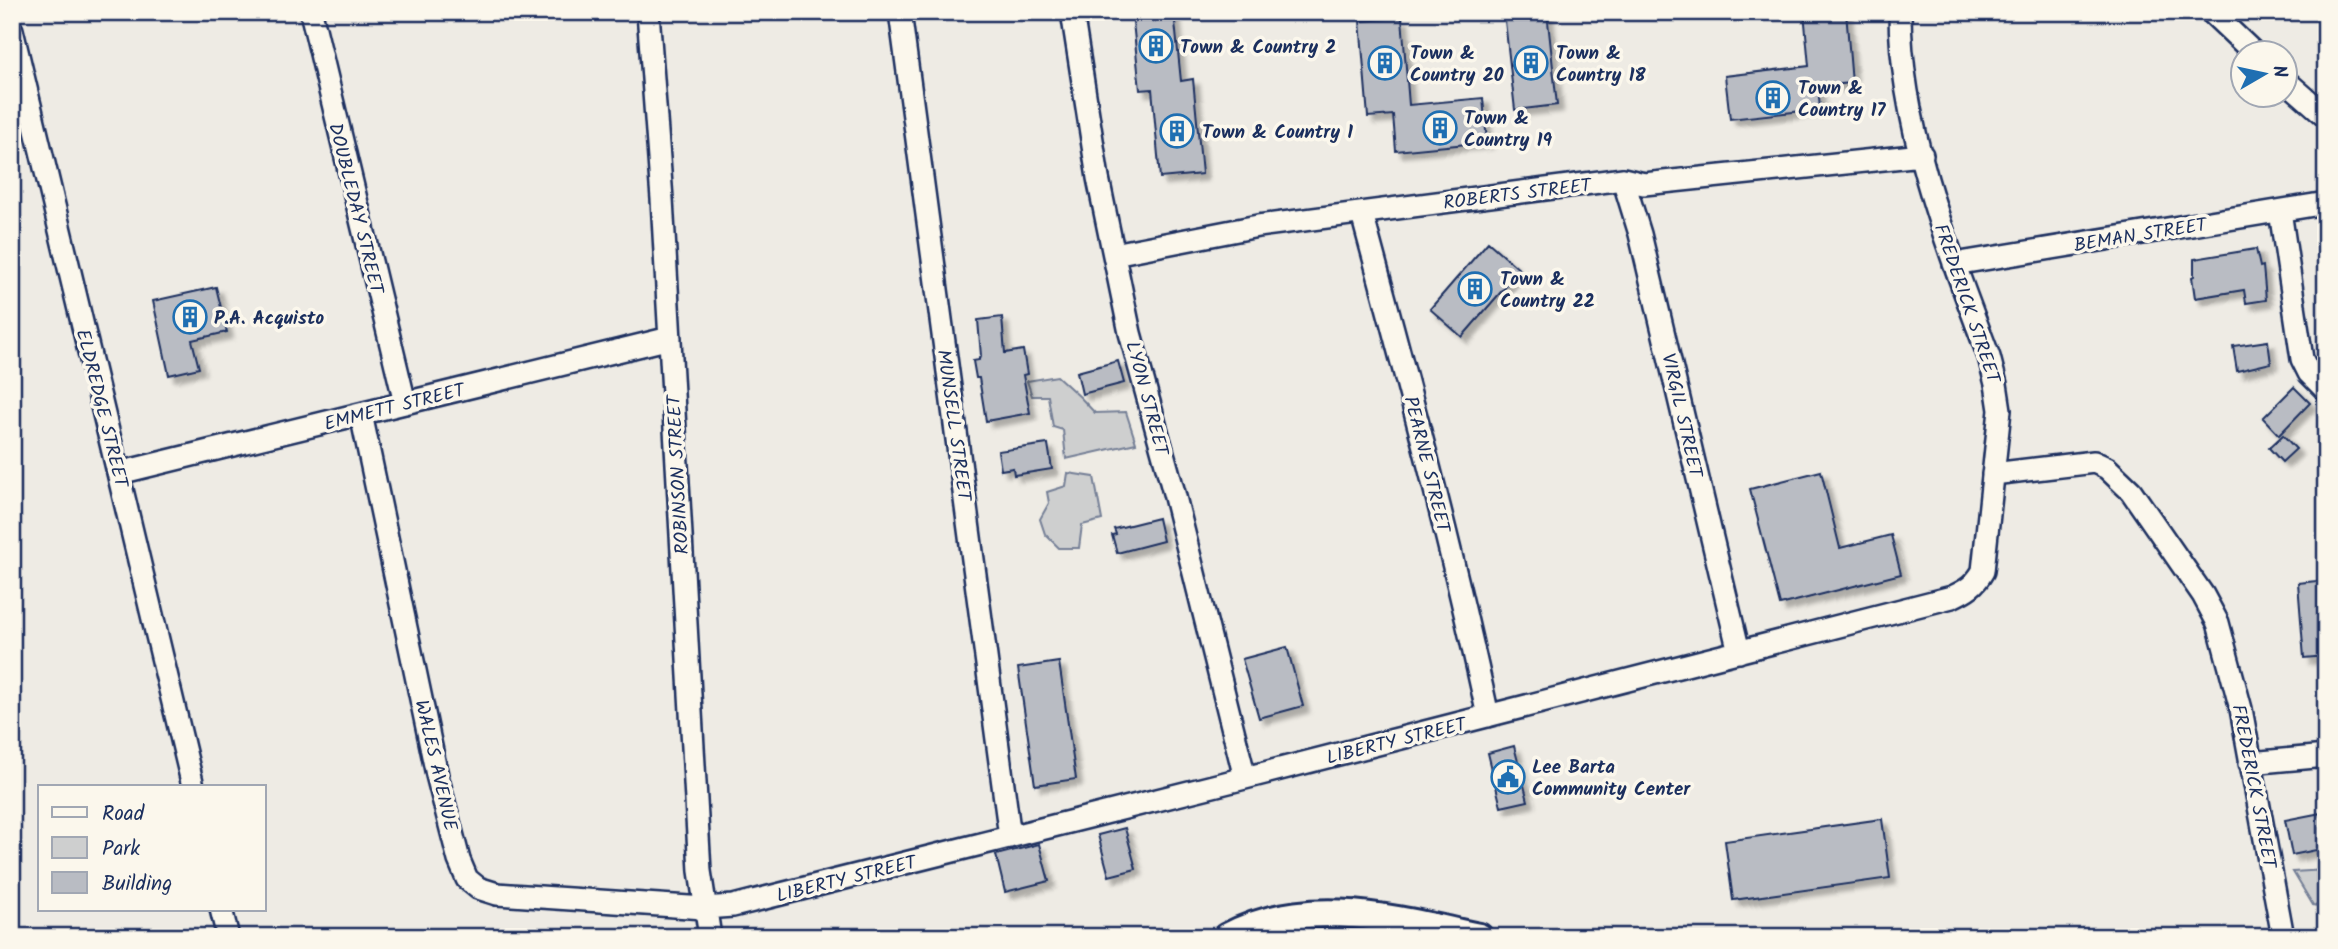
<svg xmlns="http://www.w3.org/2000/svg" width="2338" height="949" font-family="Kalam,sans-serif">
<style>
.green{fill:#cecfcf;stroke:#747f96;stroke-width:2}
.building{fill:#b9bcc3;stroke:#1b2f5e;stroke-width:2;filter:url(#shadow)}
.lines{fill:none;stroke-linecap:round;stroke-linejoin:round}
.minor-casing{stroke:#1b2f5e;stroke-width:26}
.major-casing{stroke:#1b2f5e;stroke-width:32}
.minor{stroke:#fbf7ec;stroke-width:21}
.major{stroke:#fbf7ec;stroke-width:26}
.labels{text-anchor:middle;stroke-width:7;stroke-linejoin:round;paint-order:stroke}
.poi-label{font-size:19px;font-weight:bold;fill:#1b2f5e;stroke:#fbf7ec;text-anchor:start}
.street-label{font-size:19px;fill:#1b2f5e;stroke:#fbf7ec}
</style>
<defs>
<filter id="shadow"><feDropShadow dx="6" dy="6" stdDeviation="2" flood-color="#0004"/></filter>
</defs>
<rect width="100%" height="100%" fill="#eeebe4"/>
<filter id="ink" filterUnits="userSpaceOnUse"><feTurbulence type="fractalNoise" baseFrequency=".0143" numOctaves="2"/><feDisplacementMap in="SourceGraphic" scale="14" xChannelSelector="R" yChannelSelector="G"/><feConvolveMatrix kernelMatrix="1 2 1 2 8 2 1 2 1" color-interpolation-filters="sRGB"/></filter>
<g filter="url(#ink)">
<path class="green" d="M1057,376l23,21 15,16 31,-1 10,31 -70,16 -3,-29 -10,-3 -5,-31h-16l-5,-15z
M1068,473l26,4 8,43 -20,5 -3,23h-20l-14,-14 -5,-15 9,-16 -2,-11 19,-6z
M2326,870v38l-13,-3 -20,-33z"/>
<path class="building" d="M1132,12h42l7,69 12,-2 9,95 -42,4 -8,-89 -12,1z
M1504,12h43l10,93 -42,5z
M1804,12h42l6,71 -34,3 2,23 -90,10 -5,-43 84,-10z
M1402,18l7,87 74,-7 4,44 -91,9 -3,-36 -25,2 -8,-96z
M1488,242l32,28 -58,67 -32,-28z
M2256,249l4,18 3,-1 3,34 -20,3 -2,-13 -49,8 -3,-21 2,-1v-17z
M216,287l11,45 -35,8 7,28 -30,7 -16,-74z
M1002,317l3,36 18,-3 4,24 -4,1 7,38 -44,8 -7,-43h-3l-3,-17 6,-1v-3l2,-1 -3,-36z
M2268,341l3,22 -34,8 -4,-25z
M1118,361l6,22 -42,11 -5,-22z
M2294,387l16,16 -31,32 -16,-17z
M2283,435l13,14 -14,13 -13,-14z
M1048,444l4,25 -38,6 -1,-7 -12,2 -3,-19z
M1821,471l19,77 51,-13 10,39 -121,31 -30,-116z
M1158,518l5,23 -46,12 -5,-18 4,-1 -2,-5z
M2326,580v76l-22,2 -6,-75z
M1287,647l16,59 -44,12 -17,-59z
M1059,662l17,117 -41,6 -17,-117z
M1514,746l14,55 -27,6 -13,-54z
M2326,812v36l-34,7 -7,-35z
M1882,819l8,59 -157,22 -8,-59z
M1125,828l11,41 -27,7 -11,-41z
M1039,844l10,37 -44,11 -9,-37z"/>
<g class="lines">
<defs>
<path id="minor" d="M311,12l94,391
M648,12l14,187 38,672 10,66
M900,12l110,825
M1072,12l26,166 32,155 44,160 71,285
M2211,12l42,40
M12,30l181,756
M2286,81l40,35
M1623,179l17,55 99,418
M2280,211l22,148 7,14 17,17
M1362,214c45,166 90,333 126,502
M1114,254l144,-28 365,-47 21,5 278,-29
M1954,264l372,-61
M361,414l76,361 22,85 8,19 11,9 19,6 207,14 29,-2 512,-128 707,-181c15,-7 23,-12 31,-26l17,-161 -4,-26 -7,-27c-40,-106 -89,-230 -89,-345
M119,473l551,-135
M1993,474l101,-12 13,6 24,23 72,104 15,28 23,86 42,228
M2250,763l76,-7
M221,909l7,28"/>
<path id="major" d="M1227,937c80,-43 168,-18 252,0"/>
</defs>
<use href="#minor" class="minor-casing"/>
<use href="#major" class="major-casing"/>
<use href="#minor" class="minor"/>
<use href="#major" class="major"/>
</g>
</g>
<defs>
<symbol id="building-ring" viewBox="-11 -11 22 22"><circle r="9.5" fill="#fbf7ec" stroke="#1f6fb2" stroke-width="1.5"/><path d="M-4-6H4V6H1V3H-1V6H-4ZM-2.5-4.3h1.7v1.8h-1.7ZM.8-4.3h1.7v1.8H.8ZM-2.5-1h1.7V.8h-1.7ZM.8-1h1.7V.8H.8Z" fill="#1f6fb2"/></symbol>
<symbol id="civic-ring" viewBox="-11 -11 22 22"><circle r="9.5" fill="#fbf7ec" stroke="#1f6fb2" stroke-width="1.5"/><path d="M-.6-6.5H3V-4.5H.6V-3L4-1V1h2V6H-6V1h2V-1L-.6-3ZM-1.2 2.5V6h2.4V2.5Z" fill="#1f6fb2"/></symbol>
</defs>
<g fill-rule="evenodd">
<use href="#building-ring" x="1137" y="27" width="38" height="38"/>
<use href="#building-ring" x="1366" y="44" width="38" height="38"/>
<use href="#building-ring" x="1512" y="44" width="38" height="38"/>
<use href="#building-ring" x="1754" y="79" width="38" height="38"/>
<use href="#building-ring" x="1421" y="109" width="38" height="38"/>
<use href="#building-ring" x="1158" y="112" width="38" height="38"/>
<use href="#building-ring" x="1456" y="270" width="38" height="38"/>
<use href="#building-ring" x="171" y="298" width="38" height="38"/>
<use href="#civic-ring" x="1489" y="758" width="38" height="38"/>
</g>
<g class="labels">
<g class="poi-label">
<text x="1180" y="53">Town &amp; Country 2</text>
<text x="1410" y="59">Town &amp;<tspan x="1410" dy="22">Country 20</tspan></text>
<text x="1556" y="59">Town &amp;<tspan x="1556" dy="22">Country 18</tspan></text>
<text x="1798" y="94">Town &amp;<tspan x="1798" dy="22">Country 17</tspan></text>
<text x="1464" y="124">Town &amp;<tspan x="1464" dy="22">Country 19</tspan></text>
<text x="1202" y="138">Town &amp; Country 1</text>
<text x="1500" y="285">Town &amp;<tspan x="1500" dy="22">Country 22</tspan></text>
<text x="214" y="324">P.A. Acquisto</text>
<text x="1532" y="773">Lee Barta<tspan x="1532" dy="22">Community Center</tspan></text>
</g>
<g class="street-label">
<text transform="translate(1517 193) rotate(-7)" y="7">ROBERTS STREET</text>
<text transform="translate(357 208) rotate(76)" y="7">DOUBLEDAY STREET</text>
<text transform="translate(2140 234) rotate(-9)" y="7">BEMAN STREET</text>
<text transform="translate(1968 303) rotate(71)" y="7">FREDERICK STREET</text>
<text transform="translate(1148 398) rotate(75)" y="7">LYON STREET</text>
<text transform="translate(394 406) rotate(-14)" y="7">EMMETT STREET</text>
<text transform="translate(103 408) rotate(76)" y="7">ELDREDGE STREET</text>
<text transform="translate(1683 415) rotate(77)" y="7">VIRGIL STREET</text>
<text transform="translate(955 425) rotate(82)" y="7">MUNSELL STREET</text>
<text transform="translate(1428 464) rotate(76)" y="7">PEARNE STREET</text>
<text transform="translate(677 475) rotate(-93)" y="7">ROBINSON STREET</text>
<text transform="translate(1396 740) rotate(-14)" y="7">LIBERTY STREET</text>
<text transform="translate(437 765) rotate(77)" y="7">WALES AVENUE</text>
<text transform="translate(2255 786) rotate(79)" y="7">FREDERICK STREET</text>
<text transform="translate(846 878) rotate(-14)" y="7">LIBERTY STREET</text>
</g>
</g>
<rect width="2338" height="949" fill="none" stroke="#fbf7ec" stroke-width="42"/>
<rect x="21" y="21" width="2296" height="907" fill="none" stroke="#1b2f5e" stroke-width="2.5" filter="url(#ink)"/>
<rect x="38" y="785" width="228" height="126" fill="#fbf7ec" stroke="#a1a7b3" stroke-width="2"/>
<rect x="52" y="807" width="35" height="10" fill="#fbf7ec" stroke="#a1a7b3" stroke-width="2"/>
<text x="102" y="820" font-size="21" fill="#1b2f5e">Road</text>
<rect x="52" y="837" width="35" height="21" fill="#cecfcf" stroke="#a1a7b3" stroke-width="2"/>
<text x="102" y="855" font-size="21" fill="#1b2f5e">Park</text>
<rect x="52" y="872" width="35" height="21" fill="#b9bcc3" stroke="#a1a7b3" stroke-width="2"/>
<text x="102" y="890" font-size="21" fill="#1b2f5e">Building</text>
<g transform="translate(2264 74) rotate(81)"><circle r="33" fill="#fbf7ec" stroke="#a1a7b3" stroke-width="2"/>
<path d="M0-5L12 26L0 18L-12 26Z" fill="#1f6fb2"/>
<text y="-10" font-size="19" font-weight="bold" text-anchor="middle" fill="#1b2f5e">N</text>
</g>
</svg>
